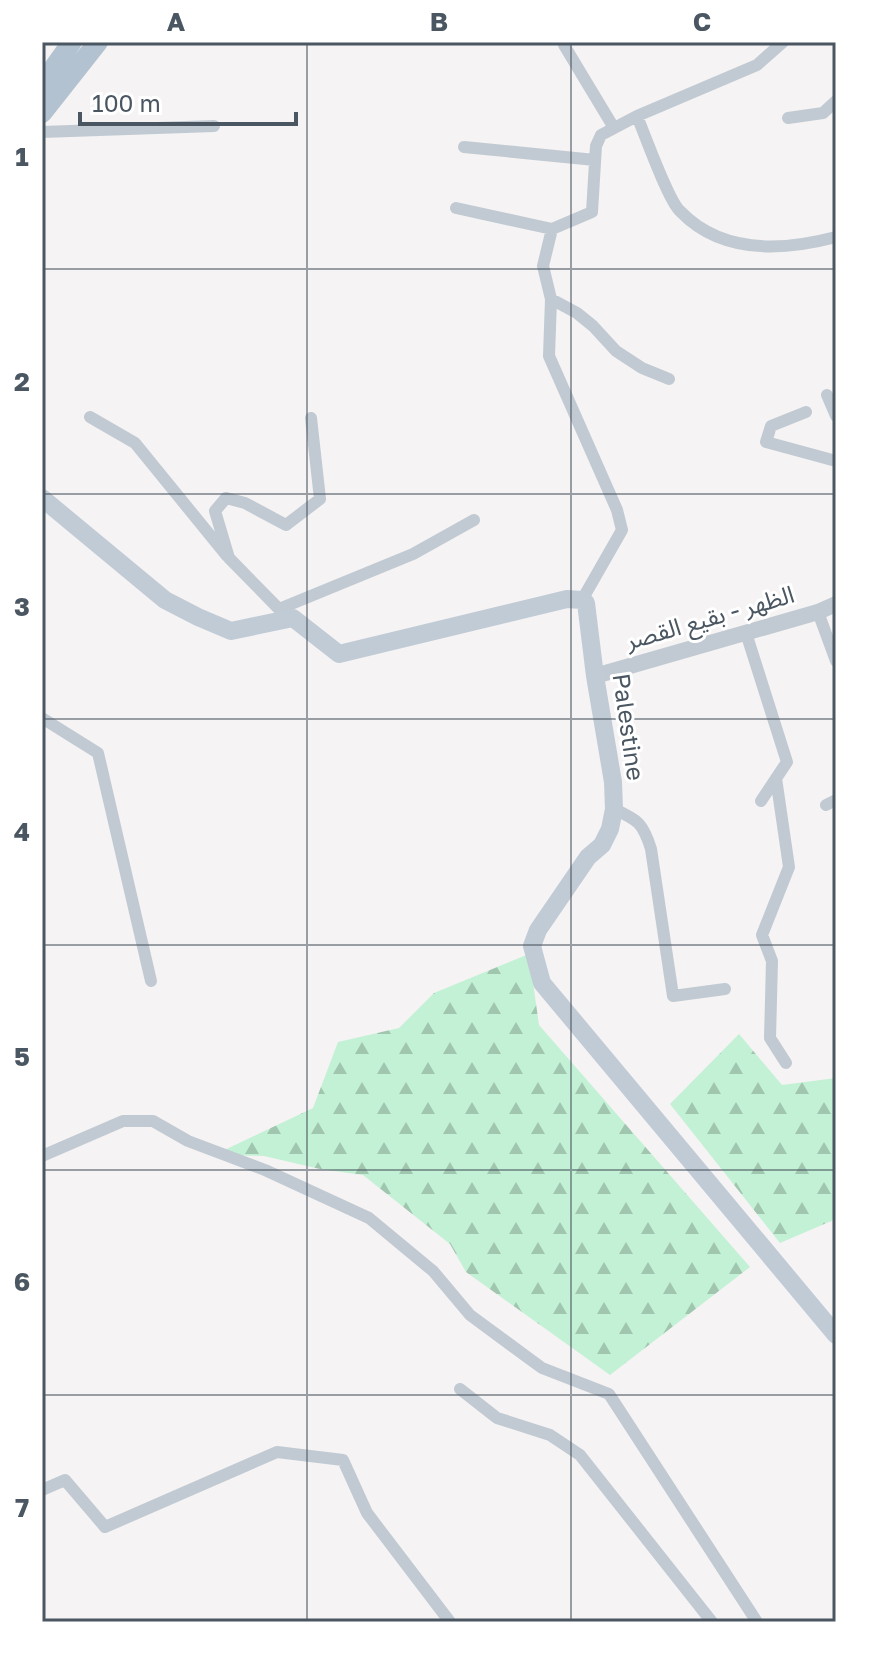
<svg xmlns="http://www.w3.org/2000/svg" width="878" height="1664" font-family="'Golos Text','Noto Sans Arabic',sans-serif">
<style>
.forest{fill:url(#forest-firs)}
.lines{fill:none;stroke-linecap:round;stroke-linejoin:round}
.minor{stroke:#c1cad2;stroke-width:12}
.tertiary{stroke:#c1cad2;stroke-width:16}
.secondary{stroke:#c1cbd6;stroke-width:18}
.primary{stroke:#b3c2d1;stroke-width:20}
.grid{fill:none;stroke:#4a5661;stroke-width:2;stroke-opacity:0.55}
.labels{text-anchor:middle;stroke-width:6;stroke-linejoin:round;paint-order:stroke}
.street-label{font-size:24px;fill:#4a5661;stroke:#fff}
.neatline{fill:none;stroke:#4a5661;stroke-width:3}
.grid-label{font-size:26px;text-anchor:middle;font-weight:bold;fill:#4a5661}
</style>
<defs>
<pattern id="forest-firs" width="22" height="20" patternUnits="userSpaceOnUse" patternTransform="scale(2)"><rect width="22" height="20" fill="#c3f1d5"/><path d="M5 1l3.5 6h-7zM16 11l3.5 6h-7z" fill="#a0c6b0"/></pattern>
</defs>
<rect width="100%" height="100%" fill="#f5f3f3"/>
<path class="forest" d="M529,954l10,71 211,242 -140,108 -144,-103 -16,-28 -87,-69 -43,-6 -56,-13 -50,-1 99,-47 25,-66 61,-14 35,-35z
M739,1034l43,51 54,-7v141l-56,24 -110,-139z"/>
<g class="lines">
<path class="minor" d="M564,45l50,83
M637,116c8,19 31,84 43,95 41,43 103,40 156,26
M788,118l35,-5 13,-12
M42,132l172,-6
M464,147l131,13
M456,208l96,21 40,-17 4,-66 5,-11 36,-19 120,-51 26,-23
M552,229l-9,37 8,33 -2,57 68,154 5,20 -40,70
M551,299l26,14 16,13 23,25 26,17 27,11
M827,395l9,21
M806,412l-35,14 -5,16 70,19
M90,417l45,26 92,113
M279,609l-50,-51 -14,-47 11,-13 19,5 41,22 34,-26 -9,-81
M818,612l18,49
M284,614l-5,-5 134,-55 61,-34
M746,633l41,129 -26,39
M42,718l56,35 53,228
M776,778l13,89 -27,68 10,26 -2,77 16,25
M826,805l10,-5
M614,809c24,11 29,14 37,40l22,147 52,-7
M42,1156l81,-35h30l35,20 77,29 104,48 64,53 37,44 72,53 67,26 148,228
M460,1389l37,29 53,17 30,20 132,167
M42,1490l23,-10 40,47 172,-75 66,8 24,53 83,109"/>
<path class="tertiary" d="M595,676l223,-64 18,-8"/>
<path class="secondary" d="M42,498l123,102 33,17 33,14 62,-13 46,36 228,-55 15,1 4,3 9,73 18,106 1,27 -4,20 -8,16 -14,12 -50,73 -6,16 10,37 294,352"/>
<path class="primary" d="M42,84l30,-42
M42,113l56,-71"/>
</g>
<path class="grid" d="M307,42v1580M571,42v1580M42,269h794M42,494h794M42,719h794M42,945h794M42,1170h794M42,1395h794"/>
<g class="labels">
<g class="street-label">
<text transform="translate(710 618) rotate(-16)" y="8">الظهر - بقيع القصر</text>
<text transform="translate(628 727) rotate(82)" y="8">Palestine</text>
</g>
</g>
<rect width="878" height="1664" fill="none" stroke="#ffffff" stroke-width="88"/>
<path d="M80 112v12h216v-12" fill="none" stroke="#4a5661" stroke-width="4"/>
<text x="92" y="112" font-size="24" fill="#4a5661" stroke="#ffffff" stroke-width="6" paint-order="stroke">100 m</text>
<rect x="44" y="44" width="790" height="1576" class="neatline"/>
<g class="grid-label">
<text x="176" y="31">A</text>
<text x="439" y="31">B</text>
<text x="702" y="31">C</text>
<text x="22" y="166">1</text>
<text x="22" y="391">2</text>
<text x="22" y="616">3</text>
<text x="22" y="841">4</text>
<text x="22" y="1066">5</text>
<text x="22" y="1291">6</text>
<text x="22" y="1517">7</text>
</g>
</svg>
